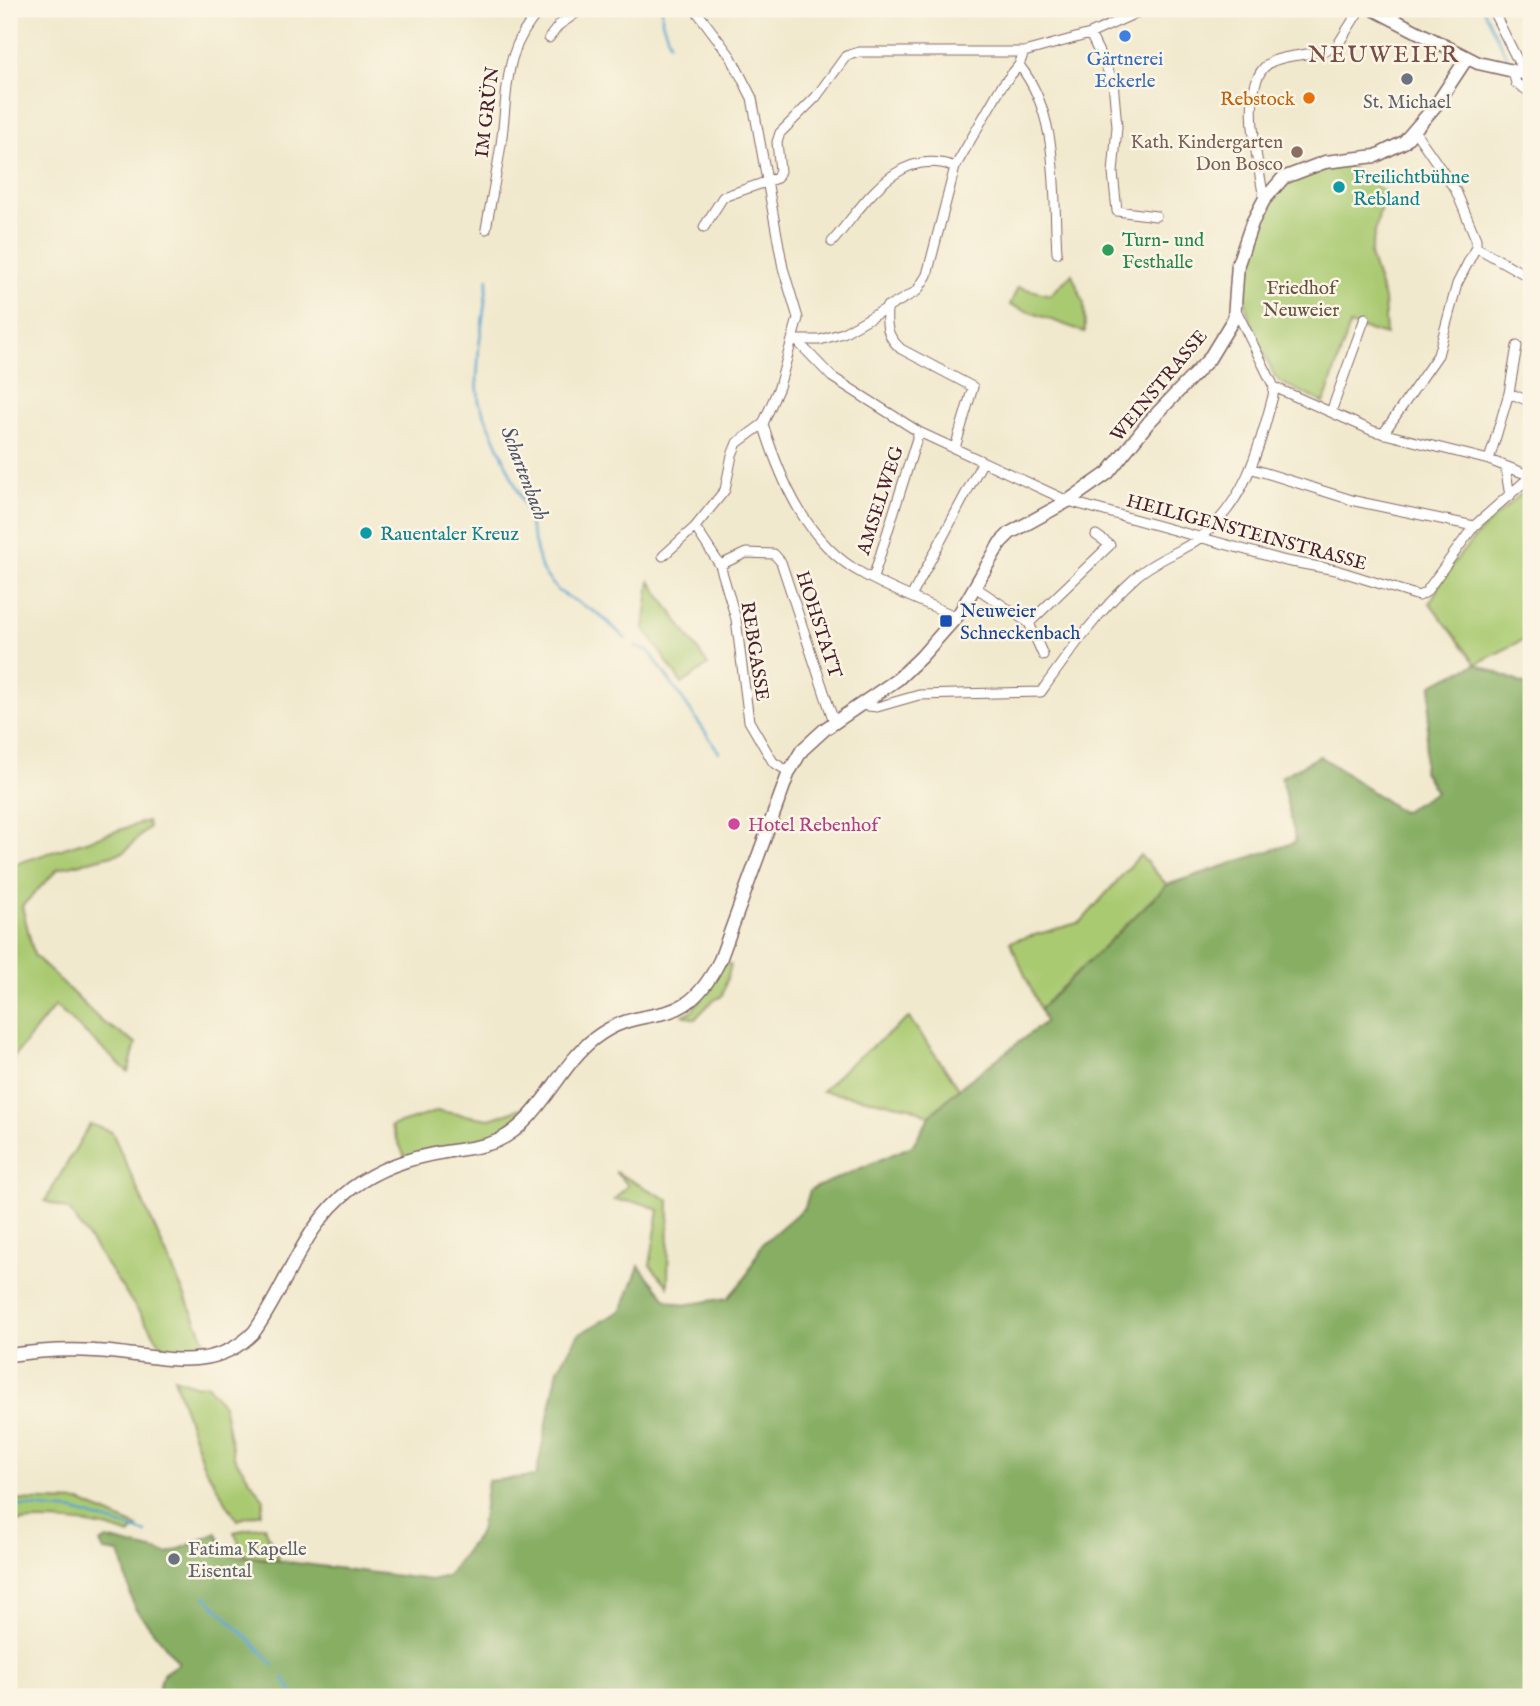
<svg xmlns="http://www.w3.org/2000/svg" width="1540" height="1706" font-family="'IM FELL English',serif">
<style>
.green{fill:#aaca72;stroke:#7a744e;stroke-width:2}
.forest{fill:#87ae64;stroke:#686648;stroke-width:2}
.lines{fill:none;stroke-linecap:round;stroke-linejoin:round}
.stream{stroke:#54a3ce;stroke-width:2.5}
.street-casing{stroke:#846664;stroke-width:11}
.secondary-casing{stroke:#846664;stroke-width:15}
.street{stroke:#fff;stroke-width:9}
.secondary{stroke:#fff;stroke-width:12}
.shop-dot{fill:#3f7fe0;stroke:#fcf5e5;stroke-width:2.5}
.worship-dot{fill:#6b7280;stroke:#fcf5e5;stroke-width:2.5}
.food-dot{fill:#e8710a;stroke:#fcf5e5;stroke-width:2.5}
.education-dot{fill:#8d6e63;stroke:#fcf5e5;stroke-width:2.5}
.culture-dot{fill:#0f9aa8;stroke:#fcf5e5;stroke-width:2.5}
.leisure-dot{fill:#2e9e5b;stroke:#fcf5e5;stroke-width:2.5}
.transit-dot{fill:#1a4fb4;stroke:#fcf5e5;stroke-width:2.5}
.hotel-dot{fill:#d1479c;stroke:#fcf5e5;stroke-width:2.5}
.labels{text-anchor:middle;stroke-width:5;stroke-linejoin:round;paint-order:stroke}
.shop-label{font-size:19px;fill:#366cbe;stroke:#fcf5e5}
.food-label{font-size:19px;fill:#c56008;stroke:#fcf5e5;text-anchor:end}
.worship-label{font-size:19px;fill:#5b616d;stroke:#fcf5e5}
.street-label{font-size:19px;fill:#4a1f2b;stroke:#fcf5e5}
.education-label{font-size:19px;fill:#785e54;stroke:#fcf5e5;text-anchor:end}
.culture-label{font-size:19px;fill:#0d838f;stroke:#fcf5e5;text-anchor:start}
.leisure-label{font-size:19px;fill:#27864d;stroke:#fcf5e5;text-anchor:start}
.park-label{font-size:19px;fill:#675240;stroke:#fcf5e5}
.transit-label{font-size:19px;fill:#164399;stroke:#fcf5e5;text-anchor:start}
.hotel-label{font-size:19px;fill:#b23c85;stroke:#fcf5e5;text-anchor:start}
.water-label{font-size:21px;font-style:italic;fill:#4e546c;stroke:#fcf5e5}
.quarter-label{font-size:23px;letter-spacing:2px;fill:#7a4c47;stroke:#fcf5e5}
</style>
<rect width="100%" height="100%" fill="#fcf5e5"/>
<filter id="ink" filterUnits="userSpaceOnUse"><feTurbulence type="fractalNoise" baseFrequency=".0143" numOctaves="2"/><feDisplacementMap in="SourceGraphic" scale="14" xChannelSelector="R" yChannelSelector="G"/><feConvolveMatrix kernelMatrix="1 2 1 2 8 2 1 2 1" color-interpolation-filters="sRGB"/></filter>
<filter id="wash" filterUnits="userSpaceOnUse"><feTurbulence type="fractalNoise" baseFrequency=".00686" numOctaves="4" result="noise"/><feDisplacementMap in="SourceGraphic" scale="28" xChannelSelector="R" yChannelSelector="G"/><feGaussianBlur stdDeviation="1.57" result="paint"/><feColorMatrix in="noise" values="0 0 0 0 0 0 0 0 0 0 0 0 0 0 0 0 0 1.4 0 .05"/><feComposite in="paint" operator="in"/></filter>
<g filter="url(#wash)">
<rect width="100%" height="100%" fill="#f1e9cd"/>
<path class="green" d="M1347,164l37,28 -14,63 14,44 2,36 -36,-10 -26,78 -44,-21 -6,-7c-9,-21 -22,-44 -27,-66 -11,-46 10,-110 53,-133 14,-7 32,-9 47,-12z
M1072,274l12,30 1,28 -75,-27 8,-18 32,8z
M1531,485v151l-55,28 -46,-61c22,-49 61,-83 101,-118z
M650,581l58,84 -26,19 -38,-56z
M147,821l2,6 -25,25 -66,17 -36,37 12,49 67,66 35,22 -8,29 -73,-66 -46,57v-197z
M1140,855l27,30 -127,124 -30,-67 71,-20z
M724,963l7,2 -9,31 -11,6 -16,17 -12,-4 10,-5z
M909,1018l50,70 -29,28 -20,-9 -88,-16 25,-25z
M530,1105l-31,27 -93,27 -15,-33 47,-15 52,8z
M90,1124l22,8 96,216 -42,4 -97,-142 -24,-9z
M615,1172l54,28 -1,86 -18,-21 9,-55 -17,-7 -28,-3 14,-15z
M174,1378l23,8 10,-2 16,21 11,52 30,43 -3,13 -24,7 -34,-56z
M9,1500l72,2 57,25 -8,8c-38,-15 -81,-15 -121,-13z
M264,1526l15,34 -34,-4 -11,-24z"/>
<path class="forest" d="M1476,664l55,23v1010h-1375l7,-23 16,-11 -45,-56 -14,-54 -16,-2 -4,-8 7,-4 61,15 49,-21 9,21 205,26 16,-4 33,-44 8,-51 48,-5 22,-107 21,-35 43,-24 17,-44 28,34 17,5 44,-7 18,-21 16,-33 43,-37 5,-17 102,-44 18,-30 29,-28 86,-66 -5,-13 127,-124 129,-43 -15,-65 39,-21 82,56 34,-20 -13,-21 9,-86z"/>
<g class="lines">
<path class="stream" d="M662,9v12l8,22
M1483,9l27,54
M488,278l-9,69 -2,33 2,22 46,105 17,64 16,20 42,24 26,24
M635,647l14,4 70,101
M9,1505l66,6 71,22
M205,1596l70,69
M283,1677l12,20"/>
</g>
</g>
<g filter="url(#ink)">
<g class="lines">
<defs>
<path id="street" d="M695,9l36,48 21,41 31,170 15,50 -19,69 -16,37c18,57 44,120 100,150 30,17 63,29 94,43
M1492,9l28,56 -1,7
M1090,34l23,47 4,46 -4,46 4,38 39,5
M549,38l10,-13 23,-16
M1019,65c41,50 34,127 38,188
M1513,72l3,11 15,10
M1264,200c-4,-32 -29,-122 9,-139 20,-8 44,-5 64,-15l23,-37
M704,227l19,-30 54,-19 3,-7 -3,-29 3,-9 36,-36 30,-41 13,-4h165l66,-18 55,-25
M486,229c5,-28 11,-57 15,-85 8,-54 0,-92 40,-135
M832,242c33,-38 65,-97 123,-75
M1476,247l55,31
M887,306c-1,19 -1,30 14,43l72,38 -18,61
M794,340h26l23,-7 74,-42 10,-16 28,-108 46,-80 18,-22 5,-13
M798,342l34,35 87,55 149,69 218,60 50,9 83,26 7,-4 48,-66 57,-50
M1274,387l99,44 116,29 42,16
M1509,393l8,-47
M1331,412l34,-94
M1383,434l55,-79 19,-71 19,-37v-8l-20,-48 -40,-58
M1489,460l20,-67 22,9
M1505,466l5,30
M1253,469l102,32 119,25
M695,527l25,38 16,54 13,102 24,41 16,10
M663,556l32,-29 30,-37 7,-35 5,-12 26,-19
M720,565l26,-12 28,1 7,8 53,160
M873,578l46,-146
M975,587l54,36 14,32
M911,597l71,-134
M1029,623l81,-78 -14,-10
M860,705l17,2 42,-12 122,-3c29,-41 58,-82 96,-116 19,-17 45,-24 64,-39 45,-36 58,-89 72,-141l1,-9 -38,-77"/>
<path id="secondary" d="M1373,9l105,54 53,12
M9,1355c28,-4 57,-6 86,-4 56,2 115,27 159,-19 35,-49 48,-106 98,-144 27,-20 60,-31 93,-36 17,-3 36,-4 52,-11 44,-20 61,-75 98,-103 53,-40 86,0 125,-78l69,-188 13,-22 23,-21 73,-50 23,-22 38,-43 41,-71 10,-10 58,-32 40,-28 41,-51 60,-63 25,-41 4,-54 14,-41 12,-23 19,-22 42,-16 51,-6 28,-14 32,-37 31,-47"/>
</defs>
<use href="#street" class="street-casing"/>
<use href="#secondary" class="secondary-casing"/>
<use href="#street" class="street"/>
<use href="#secondary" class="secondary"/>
</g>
</g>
<circle class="shop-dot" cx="1125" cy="36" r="7"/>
<g class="worship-dot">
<circle cx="1407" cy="79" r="7"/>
<circle cx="174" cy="1559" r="7"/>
</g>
<circle class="food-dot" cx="1309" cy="98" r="7"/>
<circle class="education-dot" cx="1297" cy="152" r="7"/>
<g class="culture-dot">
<circle cx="1339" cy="187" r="7"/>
<circle cx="366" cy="533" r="7"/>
</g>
<circle class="leisure-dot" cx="1108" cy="250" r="7"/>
<rect class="transit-dot" x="939" y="614" width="14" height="14" rx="3.5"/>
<circle class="hotel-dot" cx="734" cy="824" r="7"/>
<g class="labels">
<g class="shop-label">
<text x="1125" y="65">Gärtnerei<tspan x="1125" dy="22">Eckerle</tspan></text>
</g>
<g class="food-label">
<text x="1295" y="105">Rebstock</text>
</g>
<g class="worship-label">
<text x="1407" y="108">St. Michael</text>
<text x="188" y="1555" text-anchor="start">Fatima Kapelle<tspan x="188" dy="22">Eisental</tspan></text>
</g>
<g class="street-label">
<text transform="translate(486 112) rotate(-83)" y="7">IM GRÜN</text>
<text transform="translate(1158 385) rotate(-50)" y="7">WEINSTRASSE</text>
<text transform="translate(879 500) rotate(-72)" y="7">AMSELWEG</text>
<text transform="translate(1247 531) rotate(15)" y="7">HEILIGENSTEINSTRASSE</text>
<text transform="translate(820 624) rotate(72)" y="7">HOHSTATT</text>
<text transform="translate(756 651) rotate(81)" y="7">REBGASSE</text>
</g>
<g class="education-label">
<text x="1283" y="148">Kath. Kindergarten<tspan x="1283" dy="22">Don Bosco</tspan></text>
</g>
<g class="culture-label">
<text x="1353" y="183">Freilichtbühne<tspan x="1353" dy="22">Rebland</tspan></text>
<text x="380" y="540">Rauentaler Kreuz</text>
</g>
<g class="leisure-label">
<text x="1122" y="246">Turn- und<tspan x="1122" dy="22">Festhalle</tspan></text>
</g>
<g class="park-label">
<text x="1301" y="294">Friedhof<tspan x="1301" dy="22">Neuweier</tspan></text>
</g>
<g class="transit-label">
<text x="960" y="617">Neuweier<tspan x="960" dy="22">Schneckenbach</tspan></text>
</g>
<g class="hotel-label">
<text x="748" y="831">Hotel Rebenhof</text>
</g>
<g class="water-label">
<text transform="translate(525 473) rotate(69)" y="7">Schartenbach</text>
</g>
<g class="quarter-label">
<text x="1384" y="62">NEUWEIER</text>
</g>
</g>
<rect width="1540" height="1706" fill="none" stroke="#fcf5e5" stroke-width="35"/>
</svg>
